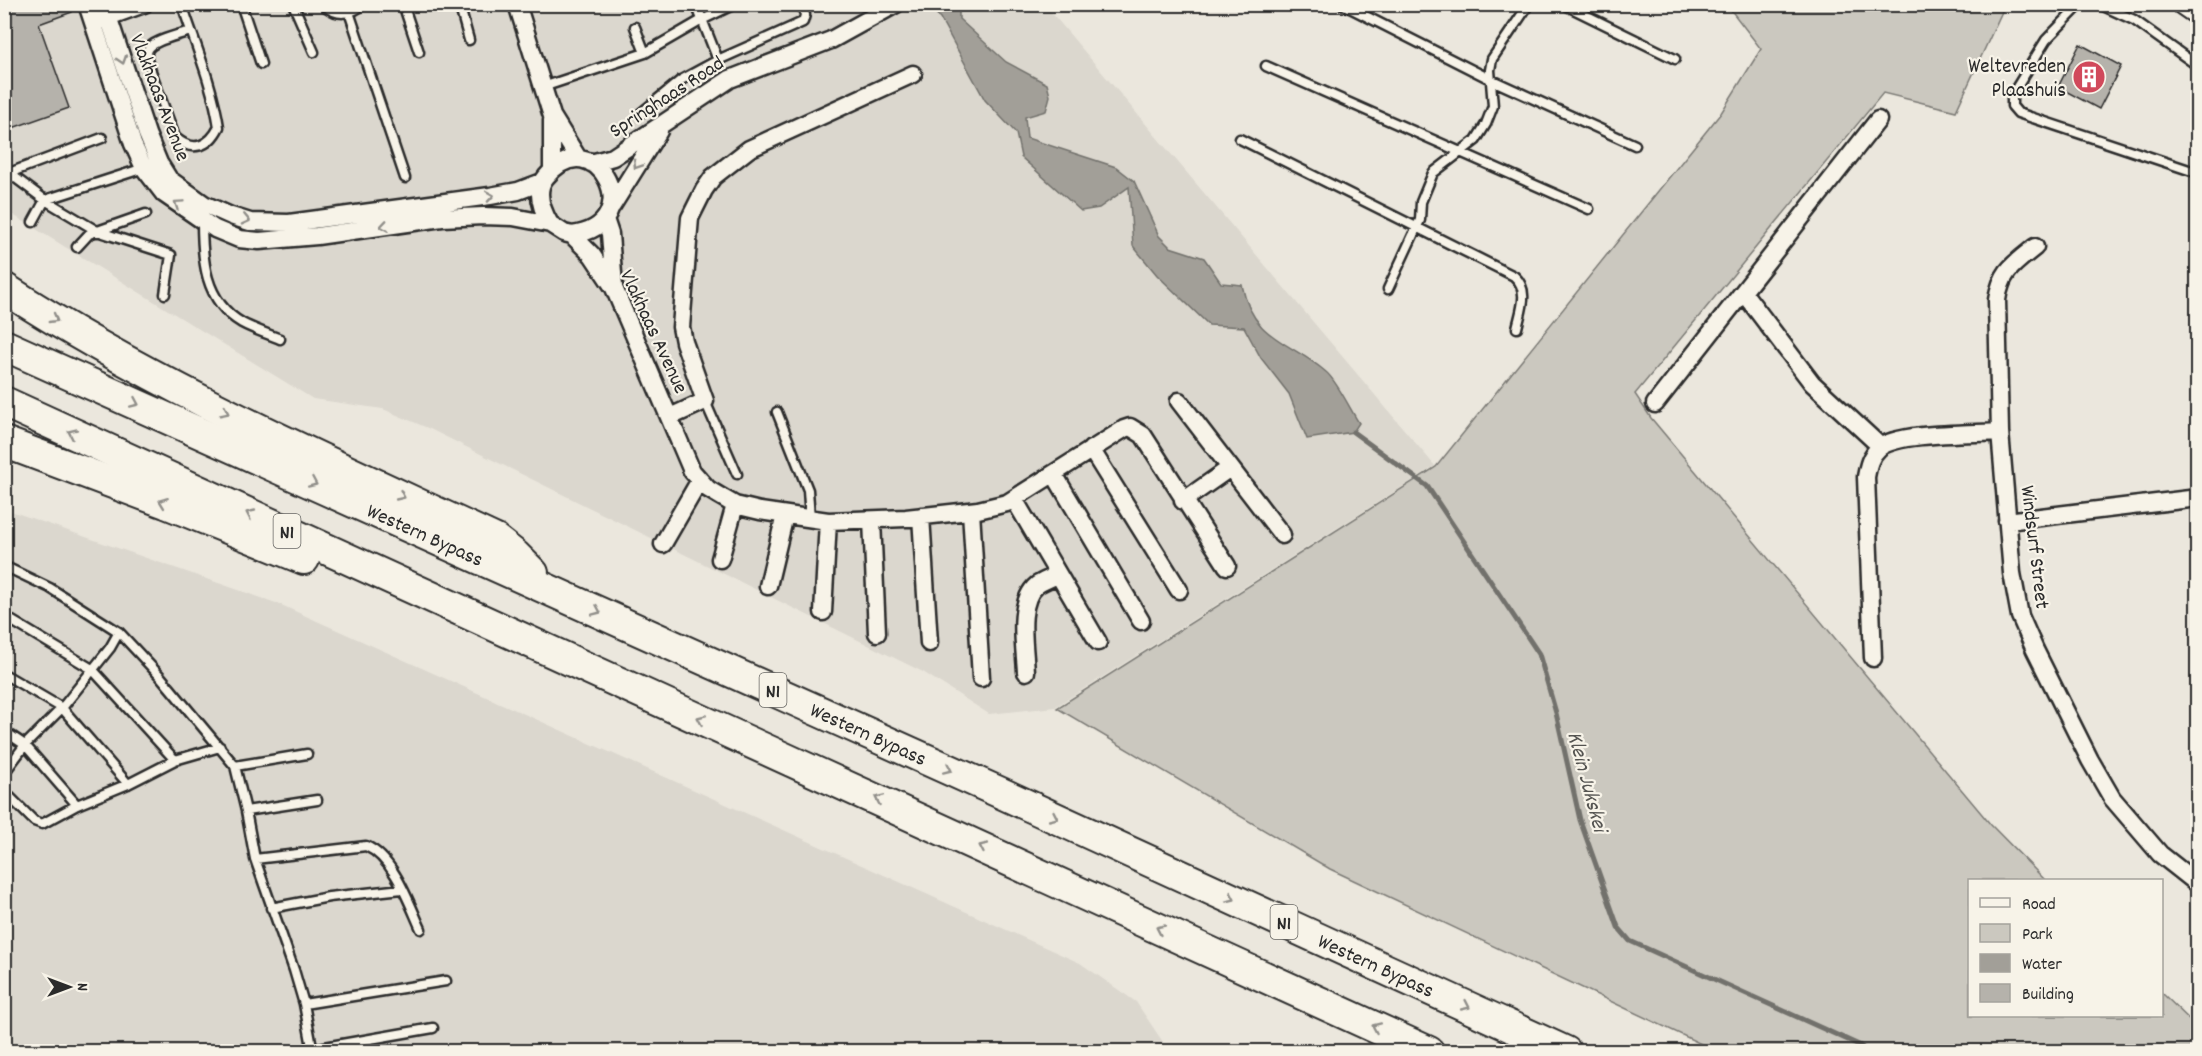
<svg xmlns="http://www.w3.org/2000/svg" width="2202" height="1056" font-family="Dekko,sans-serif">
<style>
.built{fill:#dbd7ce}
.green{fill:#cbc8bf;stroke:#7b7a75;stroke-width:1.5}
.water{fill:#a29f98;stroke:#72716c;stroke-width:1.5}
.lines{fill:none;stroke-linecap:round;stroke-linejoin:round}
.stream{stroke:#72716c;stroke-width:5}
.building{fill:#b5b2ab;stroke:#2b2b2b;stroke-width:1.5}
.service-casing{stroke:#2b2b2b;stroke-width:13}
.minor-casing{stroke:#2b2b2b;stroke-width:21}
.tertiary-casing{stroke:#2b2b2b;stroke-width:24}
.motorway-casing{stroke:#2b2b2b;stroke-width:34}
.service{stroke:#f7f3e8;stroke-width:8}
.minor{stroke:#f7f3e8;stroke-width:16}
.tertiary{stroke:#f7f3e8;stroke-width:20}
.motorway{stroke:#f7f3e8;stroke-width:30}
.oneway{stroke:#918f8a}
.labels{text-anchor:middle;stroke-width:4.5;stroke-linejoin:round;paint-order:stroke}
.shield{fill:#f7f3e8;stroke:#686764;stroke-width:1.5}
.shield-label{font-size:20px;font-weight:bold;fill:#2b2b2b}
.poi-label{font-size:21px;fill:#2b2b2b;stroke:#f7f3e8;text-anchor:end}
.street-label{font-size:21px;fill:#2b2b2b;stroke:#f7f3e8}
.water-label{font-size:22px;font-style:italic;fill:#555451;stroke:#f7f3e8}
</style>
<rect width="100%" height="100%" fill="#ebe7dd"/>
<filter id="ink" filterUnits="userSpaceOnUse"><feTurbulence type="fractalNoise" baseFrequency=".0167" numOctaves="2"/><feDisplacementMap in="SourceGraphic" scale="12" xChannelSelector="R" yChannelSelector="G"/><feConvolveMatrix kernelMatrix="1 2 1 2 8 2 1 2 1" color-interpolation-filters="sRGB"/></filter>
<g filter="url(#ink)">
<path class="built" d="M4,5h1041l390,461 -380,241 -66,7 -66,-42 -493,-243 -47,-20 -70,-10 -308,-189z
M5,509l274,95 801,359 56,39 33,49 -1164,1z"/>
<path class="green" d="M1727,5h278l-49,106 -73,-18 -248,301 16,24 340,407 54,55h-75v136h192v-23l35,34v24h-481l-386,-182 -273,-161 379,-241 285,-354 40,-64z"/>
<path class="water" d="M929,5h30v14l47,43 41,22 3,12 -4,15 -21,6 2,21 89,29 18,14 25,55 11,11 34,11 17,25 21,2c11,56 49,56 84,87 11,9 25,39 33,51l-6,9 -46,7 -18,-45 -28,-36 -17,-31 -35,-2 -52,-50 -24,-29 -4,-59 -30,21 -18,3 -60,-54 -5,-24 -31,-33 -45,-82z"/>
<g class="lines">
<path class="stream" d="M1353,432l74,54 112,168 17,59 24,107 38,107 12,14 229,104 9,7"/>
</g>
<path class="building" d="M4,4h65l3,8 -33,12 30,84 -65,23z
M2080,44l41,22 -22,43 -41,-22z"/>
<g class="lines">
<defs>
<path id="service" d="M182,4c13,40 31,82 37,123 -10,20 -27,26 -44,10l-28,-77c0,-4 -1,-10 3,-13 6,-7 31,-13 41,-16
M241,4l20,60
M293,4l21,48
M403,4l16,48
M459,4l10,36
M696,4l22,56
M1342,4l150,76 143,65
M1563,4l112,55
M2081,4l-35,36 -34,55v11l6,7 180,60
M2099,4l35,16 64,46
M348,9l57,169
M635,27l10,26
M1266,66l323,143
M543,87l102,-34 57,-33 33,-16
M641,113l40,-33 37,-20 85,-38 2,-7 -3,-11
M102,138l-93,35 36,27 52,31 74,24 -6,39
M1240,139l274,137c16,14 7,34 3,52
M4,182l5,-9 -4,-2
M202,220c0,39 2,81 40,103 11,6 26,11 38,16
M33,222l12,-22 99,-32
M77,247l12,-13 57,-20
M1388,289l32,-69 1,-18 12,-29 43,-33 10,-16 7,-18 -3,-36 2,-11 37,-55
M705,401l32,73
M777,412l31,78 2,29
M4,566l46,22 69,44 41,44 75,90 11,45 9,48 39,111 10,34 9,48
M4,616l88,53 83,91
M4,674l58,34 66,76
M4,731l21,14 52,60
M235,766l72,-12
M4,773l21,-28 37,-37 48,-60 9,-16
M4,791l30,30 8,3 35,-19 51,-21 47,-24 45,-13
M246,811l71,-11
M255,859l111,-13c28,12 43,57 55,83
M271,908l58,-11 73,-8
M304,1004l142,-23
M313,1049l120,-21"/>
<path id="minor" d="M87,4l46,140 11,24 20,26 51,35 24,10 20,2 58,-5 125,-18 41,-2 30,1 37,7 14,9 8,2 20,20 22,33 78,183 16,18 10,6 17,10 25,6 68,10 78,-3 72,-8 29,-7 117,-74 6,-2 13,8 84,131
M104,4l43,130 12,29 10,16 35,25 27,12 19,6 39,1 201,-27 28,-5 24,-9
M329,4c9,7 19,6 28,0
M517,4l35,112 26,42
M100,20l44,-16
M591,163l22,-6 117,-78 101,-39 65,-36
M552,169v-49
M612,206l47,-75
M605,219l5,15 4,52
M550,224c-8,-14 -16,-33 -4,-47 49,-60 105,48 26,58
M2035,247c-21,17 -34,24 -38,53l3,132 12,141 8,43 15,34 55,110 22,38 48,56 38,30
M1743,292l69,91 68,63
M1179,401l103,134
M1655,404l223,-284
M670,417l35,-16 -21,-59 -3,-15 9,-109 14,-28 9,-13 36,-28 164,-75
M1091,449l88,141
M1054,474l87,147
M1014,499l84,143
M1183,501l47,-33
M971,511l10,167
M921,516l8,127
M872,520l5,113
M2007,521l191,-23
M663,544l37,-64
M720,559l15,-54
M768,586l17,-71
M823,612l5,-91
M1873,658l-7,-181c2,-11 4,-21 13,-29 18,-16 95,-14 121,-16
M1026,672c-1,-25 -10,-70 11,-87 6,-4 15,-7 21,-11"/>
<path id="tertiary" d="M2182,4l16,11"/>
<g id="motorway">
<path d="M4,288c155,101 325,174 492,252l19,15 18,18"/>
<path id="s1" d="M4,345l997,448 565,259"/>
<path d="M4,402l1425,650"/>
<path d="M4,442l162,61 138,56"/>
</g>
</defs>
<use href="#service" class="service-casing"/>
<use href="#minor" class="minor-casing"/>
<use href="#tertiary" class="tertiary-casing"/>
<use href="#motorway" class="motorway-casing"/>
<use href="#service" class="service"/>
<use href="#minor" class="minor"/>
<use href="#tertiary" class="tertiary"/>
<use href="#motorway" class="motorway"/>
</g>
<defs><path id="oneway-chevron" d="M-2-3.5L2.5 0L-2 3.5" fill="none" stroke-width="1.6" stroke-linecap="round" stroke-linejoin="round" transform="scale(1.5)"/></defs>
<g class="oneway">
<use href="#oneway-chevron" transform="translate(122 60) rotate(72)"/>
<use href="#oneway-chevron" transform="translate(637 165) rotate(123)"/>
<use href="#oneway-chevron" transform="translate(490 196) rotate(-9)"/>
<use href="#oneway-chevron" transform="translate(178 204) rotate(-146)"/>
<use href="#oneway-chevron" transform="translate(246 220) rotate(13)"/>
<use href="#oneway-chevron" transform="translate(384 226) rotate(172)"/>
<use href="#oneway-chevron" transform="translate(54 319) rotate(30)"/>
<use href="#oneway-chevron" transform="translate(135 403) rotate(24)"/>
<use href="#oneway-chevron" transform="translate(225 412) rotate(26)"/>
<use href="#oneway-chevron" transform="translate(72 433) rotate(-155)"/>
<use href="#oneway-chevron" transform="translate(313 483) rotate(24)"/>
<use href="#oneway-chevron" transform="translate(401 496) rotate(25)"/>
<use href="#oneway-chevron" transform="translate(163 502) rotate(-159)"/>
<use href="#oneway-chevron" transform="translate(250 514) rotate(-155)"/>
<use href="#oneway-chevron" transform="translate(597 611) rotate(24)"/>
<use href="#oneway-chevron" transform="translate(701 719) rotate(-156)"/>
<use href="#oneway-chevron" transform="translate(948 769) rotate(24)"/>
<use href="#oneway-chevron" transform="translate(879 799) rotate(-156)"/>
<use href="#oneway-chevron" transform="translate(1054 817) rotate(25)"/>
<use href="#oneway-chevron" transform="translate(983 847) rotate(-155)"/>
<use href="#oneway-chevron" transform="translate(1231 898) rotate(25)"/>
<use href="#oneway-chevron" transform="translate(1160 929) rotate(-155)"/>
<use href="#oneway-chevron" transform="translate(1466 1006) rotate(25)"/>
<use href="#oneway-chevron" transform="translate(1376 1027) rotate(-156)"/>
</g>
</g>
<defs>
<symbol id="building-disc" viewBox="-11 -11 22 22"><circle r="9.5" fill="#d1495b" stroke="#f7f3e8"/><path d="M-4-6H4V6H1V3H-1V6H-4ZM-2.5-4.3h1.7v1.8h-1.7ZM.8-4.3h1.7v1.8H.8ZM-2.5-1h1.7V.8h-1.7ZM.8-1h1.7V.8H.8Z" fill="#fff"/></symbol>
</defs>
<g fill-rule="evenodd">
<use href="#building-disc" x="2070" y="58" width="38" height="38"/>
</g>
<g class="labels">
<g class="shield">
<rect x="273.5" y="514" width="27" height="34" rx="4.5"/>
<rect x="759.5" y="673" width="27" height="34" rx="4.5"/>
<rect x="1270.5" y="905" width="27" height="34" rx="4.5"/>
</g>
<g class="shield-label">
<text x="287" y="538">N1</text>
<text x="773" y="697">N1</text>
<text x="1284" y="929">N1</text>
</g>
<g class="poi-label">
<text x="2066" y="72">Weltevreden<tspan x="2066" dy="24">Plaashuis</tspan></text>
</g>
<g class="street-label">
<text transform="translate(666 96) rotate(-33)" y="7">Springhaas Road</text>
<text transform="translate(161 97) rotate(69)" y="7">Vlakhaas Avenue</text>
<text transform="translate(655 331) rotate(65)" y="7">Vlakhaas Avenue</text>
<text dy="7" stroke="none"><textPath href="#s1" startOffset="462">Western Bypass</textPath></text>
<text transform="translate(2036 547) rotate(83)" y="7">Windsurf Street</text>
<text dy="7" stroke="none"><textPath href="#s1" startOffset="948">Western Bypass</textPath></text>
<text dy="7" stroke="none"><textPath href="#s1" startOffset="1506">Western Bypass</textPath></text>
</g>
<g class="water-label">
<text transform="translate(1589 781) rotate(75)" y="8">Klein Jukskei</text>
</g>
</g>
<rect width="2202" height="1056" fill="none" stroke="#f7f3e8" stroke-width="24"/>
<rect x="12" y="12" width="2178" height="1032" fill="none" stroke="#2b2b2b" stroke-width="2" filter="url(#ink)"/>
<rect x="1968" y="879" width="195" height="138" fill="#f7f3e8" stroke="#a5a39c" stroke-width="1.5"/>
<rect x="1980" y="898" width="30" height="9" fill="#f7f3e8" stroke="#a5a39c" stroke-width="1.5"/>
<text x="2022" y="909" font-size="18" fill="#2b2b2b">Road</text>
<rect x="1980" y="924" width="30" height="18" fill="#cbc8bf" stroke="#a5a39c" stroke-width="1.5"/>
<text x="2022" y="939" font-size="18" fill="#2b2b2b">Park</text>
<rect x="1980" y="954" width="30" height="18" fill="#a29f98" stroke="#a5a39c" stroke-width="1.5"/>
<text x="2022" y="969" font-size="18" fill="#2b2b2b">Water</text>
<rect x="1980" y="984" width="30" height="18" fill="#b5b2ab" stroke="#a5a39c" stroke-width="1.5"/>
<text x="2022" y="999" font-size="18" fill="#2b2b2b">Building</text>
<g transform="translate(69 987) rotate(90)" stroke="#f7f3e8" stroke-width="4.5" paint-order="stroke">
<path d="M0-4.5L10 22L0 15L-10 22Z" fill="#2b2b2b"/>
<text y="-9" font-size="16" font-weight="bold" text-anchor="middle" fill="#2b2b2b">N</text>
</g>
</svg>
